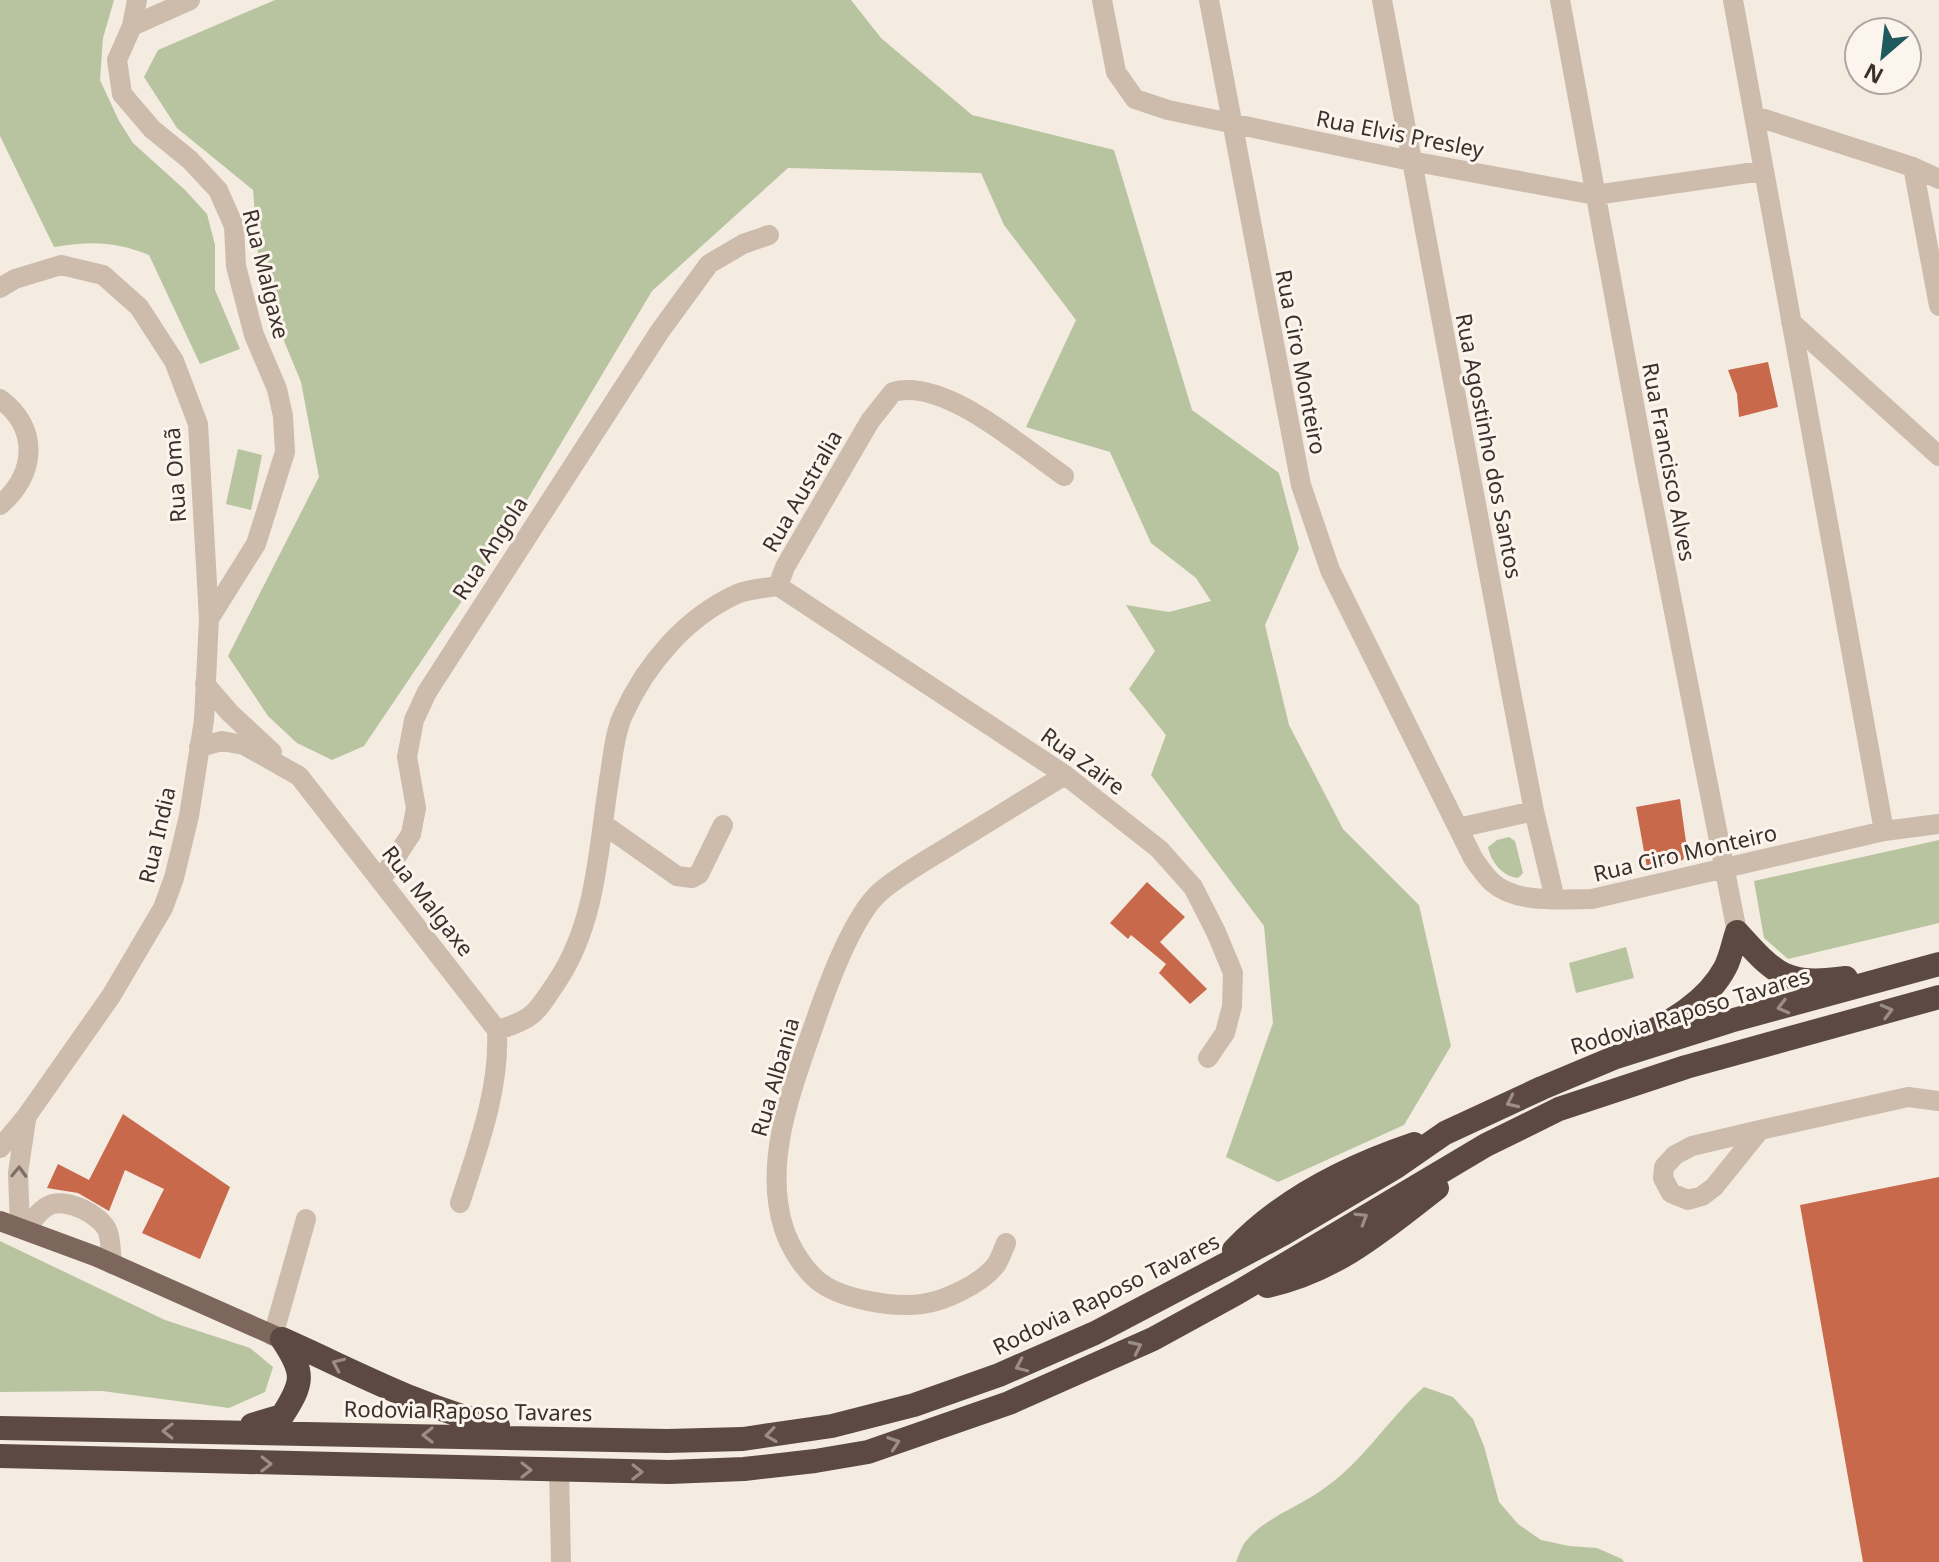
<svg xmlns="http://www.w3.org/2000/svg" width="1939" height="1562" font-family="'Noto Sans',sans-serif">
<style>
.green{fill:#b8c4a0}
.building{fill:#c8694b}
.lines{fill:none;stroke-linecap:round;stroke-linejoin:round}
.minor{stroke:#cdbbac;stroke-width:20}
.major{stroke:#7d675c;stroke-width:20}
.highway{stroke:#5c4a42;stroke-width:24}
.oneway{stroke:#9c8e87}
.oneway2{stroke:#7d6f65}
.labels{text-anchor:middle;stroke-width:6;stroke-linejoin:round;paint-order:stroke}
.street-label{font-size:22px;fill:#3b302b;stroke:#fbf5ee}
</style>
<rect width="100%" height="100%" fill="#f4ebe1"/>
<path class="green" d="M0,0h114l-11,38 -3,42 19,41 14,22 52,47 22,24 8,31v45l25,59 -40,15 -51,-109c-35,-14 -58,-14 -95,-8l-54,-111z
M275,0h576l30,38 91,77 142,35 78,260 87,63 20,76 -34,76 24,100 54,104 76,76 32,141 -47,79 -126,57 -52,-25 47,-134 -9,-97 -113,-151 15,-40 -37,-46 26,-38 -29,-46 43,7 42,-11 -15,-23 -45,-35 -41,-91 -84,-25 50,-107 -72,-95 -23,-52 -193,-5 -136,123 -147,246 -141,209 -32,14 -35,-17 -29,-27 -40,-60 91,-179 -18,-95 -31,-75 -11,-42 -6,-75 -76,-62 -33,-51 14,-27z
M238,449l24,6 -11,55 -25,-6z
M1509,837l6,4 8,32 -5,5c-16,-2 -27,-16 -30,-31l9,-7z
M1939,840v83l-151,36 -24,-21 -10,-57z
M1626,947l8,31 -58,15 -7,-30z
M0,1241l165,79 85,28 23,19 -8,25 -36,16 -127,-17 -102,1z
M1424,1387l29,10 20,22 11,27 15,56 19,22 23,16 28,6 28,2 25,11 2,3h-388c3,-7 6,-17 11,-22 18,-22 49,-32 72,-48 43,-28 68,-72 105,-105z"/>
<path class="building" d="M1768,362l10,45 -39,10 -2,-23 -9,-24z
M1680,799l7,50 -4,11 -36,8 -11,-61z
M1147,882l38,35 -25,25 47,47 -17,15 -31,-31 7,-9 -35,-29 -3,4 -18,-16z
M123,1114l107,73 -30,72 -58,-26 22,-44 -39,-19 -16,41 -31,-18 -31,-5 11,-24 31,16z
M1939,1177v385h-76l-63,-357z"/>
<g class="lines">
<path class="minor" d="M190,0l-58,26 -15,34 5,34 30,35 38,31 28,30 16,36 2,40 18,69 23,54 6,27 2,36 -29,92 -47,75
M1102,0l14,72 19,27 33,11 243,51 184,34 167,-24
M1209,0l92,485 29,85 143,288c6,9 12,18 20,25 24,21 69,16 99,16l292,-68 55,-7
M1382,0l129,692 23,119 21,88
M1560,0l86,469 91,463
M1733,0l151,831
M132,26l5,-26
M1755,116l158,51 26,12
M1913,167l26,139
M0,288l15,-9 46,-14 42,10 36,32 35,54 24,63 11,195 -5,101 -15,96 -15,62 -11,30 -52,88 -85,121 -26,31
M1791,322l148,134
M0,399c40,29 36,76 0,106
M778,586l287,189 94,74 34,38 23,45 17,41 -1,33 -7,27 -17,25
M205,684l25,29 42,39
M199,747l23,-6 22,4 55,31 198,254
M603,824l74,52 15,2 7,-4 24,-49
M1458,828l76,-17
M381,880l30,-46 5,-26 -9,-51 7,-37 13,-28 233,-361 49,-67 34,-20 26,-9
M497,1030c36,-10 39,-17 59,-47 42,-62 42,-138 54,-209 3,-19 5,-42 13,-59 23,-51 63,-98 114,-121 12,-5 28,-6 41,-8l7,-19 85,-146 23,-29c51,-15 130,56 171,84
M1760,1130l-46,57 -12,9 -14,4 -17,-7 -8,-15 1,-11 11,-12 17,-9 68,-16 63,-14 85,-19 31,4
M460,1203c18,-56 40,-114 37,-173
M20,1227l-2,-54 8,-53
M25,1229c7,-7 14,-19 23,-23 17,-10 54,9 60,26 3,10 3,22 4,32
M1006,1243c-3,7 -6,16 -10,22 -15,19 -51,36 -74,39 -29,4 -83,-5 -105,-24 -14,-12 -27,-33 -33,-51 -22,-68 9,-143 31,-207 12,-35 38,-106 65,-130 21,-18 47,-32 71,-47 38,-23 76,-47 114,-70
M273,1336l33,-117
M559,1470l2,92"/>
<path class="major" d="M0,1221l95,35 187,83"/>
<path class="highway" d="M1737,932c39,43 48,54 109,46
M1637,1039c33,-17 70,-37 88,-71 6,-11 8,-25 12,-36
M1234,1250c48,-51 115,-84 180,-106
M1267,1286c69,-15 116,-56 170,-98
M282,1339c70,31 141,70 216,87
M252,1425l30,-9c22,-34 23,-43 0,-77
M0,1428l667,13 76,-2 89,-13 82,-21 85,-30 96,-42 188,-99 113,-67 49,-34 97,-45 74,-31 114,-36 209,-57
M0,1456l669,16 75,-3 71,-8 53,-9 141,-49 144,-64 84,-46 249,-148 73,-36 127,-42 253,-70"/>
</g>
<defs><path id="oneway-chevron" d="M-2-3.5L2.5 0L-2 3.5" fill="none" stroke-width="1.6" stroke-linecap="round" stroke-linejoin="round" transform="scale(2)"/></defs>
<g class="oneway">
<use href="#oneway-chevron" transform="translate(1783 1007) rotate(165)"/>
<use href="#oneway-chevron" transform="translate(1887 1011) rotate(-15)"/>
<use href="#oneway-chevron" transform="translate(1512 1102) rotate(155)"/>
<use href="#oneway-chevron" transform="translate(1362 1218) rotate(-31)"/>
<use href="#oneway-chevron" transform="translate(1136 1347) rotate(-25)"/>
<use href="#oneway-chevron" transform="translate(338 1364) rotate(-156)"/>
<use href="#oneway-chevron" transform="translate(1021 1366) rotate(156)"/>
<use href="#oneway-chevron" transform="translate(168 1431) rotate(-179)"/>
<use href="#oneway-chevron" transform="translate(428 1435) rotate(-180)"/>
<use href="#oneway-chevron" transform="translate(771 1435) rotate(172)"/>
<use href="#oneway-chevron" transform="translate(894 1443) rotate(-19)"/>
<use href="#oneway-chevron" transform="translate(266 1464) rotate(1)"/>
<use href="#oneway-chevron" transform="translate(526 1470)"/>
<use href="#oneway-chevron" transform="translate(637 1472) rotate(1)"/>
</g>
<use class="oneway2" href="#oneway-chevron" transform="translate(19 1172) rotate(-88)"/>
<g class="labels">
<g class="street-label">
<text transform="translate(1400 134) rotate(11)" y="8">Rua Elvis Presley</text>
<text transform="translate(266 274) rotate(76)" y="8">Rua Malgaxe</text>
<text transform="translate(1301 362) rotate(79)" y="8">Rua Ciro Monteiro</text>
<text transform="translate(1489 446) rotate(79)" y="8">Rua Agostinho dos Santos</text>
<text transform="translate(1669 462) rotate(79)" y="8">Rua Francisco Alves</text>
<text transform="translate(175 475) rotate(-94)" y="8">Rua Omã</text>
<text transform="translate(802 491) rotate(-60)" y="8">Rua Australia</text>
<text transform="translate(490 548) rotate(-57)" y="8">Rua Angola</text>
<text transform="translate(1083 761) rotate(36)" y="8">Rua Zaire</text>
<text transform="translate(157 835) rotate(-77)" y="8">Rua India</text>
<text transform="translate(1685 853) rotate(-13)" y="8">Rua Ciro Monteiro</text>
<text transform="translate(428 901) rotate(52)" y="8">Rua Malgaxe</text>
<text transform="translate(1690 1011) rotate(-17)" y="8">Rodovia Raposo Tavares</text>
<text transform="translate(775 1077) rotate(-74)" y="8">Rua Albania</text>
<text transform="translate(1106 1294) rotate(-26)" y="8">Rodovia Raposo Tavares</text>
<text transform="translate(468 1411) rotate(1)" y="8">Rodovia Raposo Tavares</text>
</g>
</g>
<g transform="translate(1883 56) rotate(208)"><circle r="38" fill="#fbf5ee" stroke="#aea6a0" stroke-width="2"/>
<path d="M0-6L14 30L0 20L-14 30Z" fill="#1f5a5e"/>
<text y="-12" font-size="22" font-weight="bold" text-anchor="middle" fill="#3b302b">N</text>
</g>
</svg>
